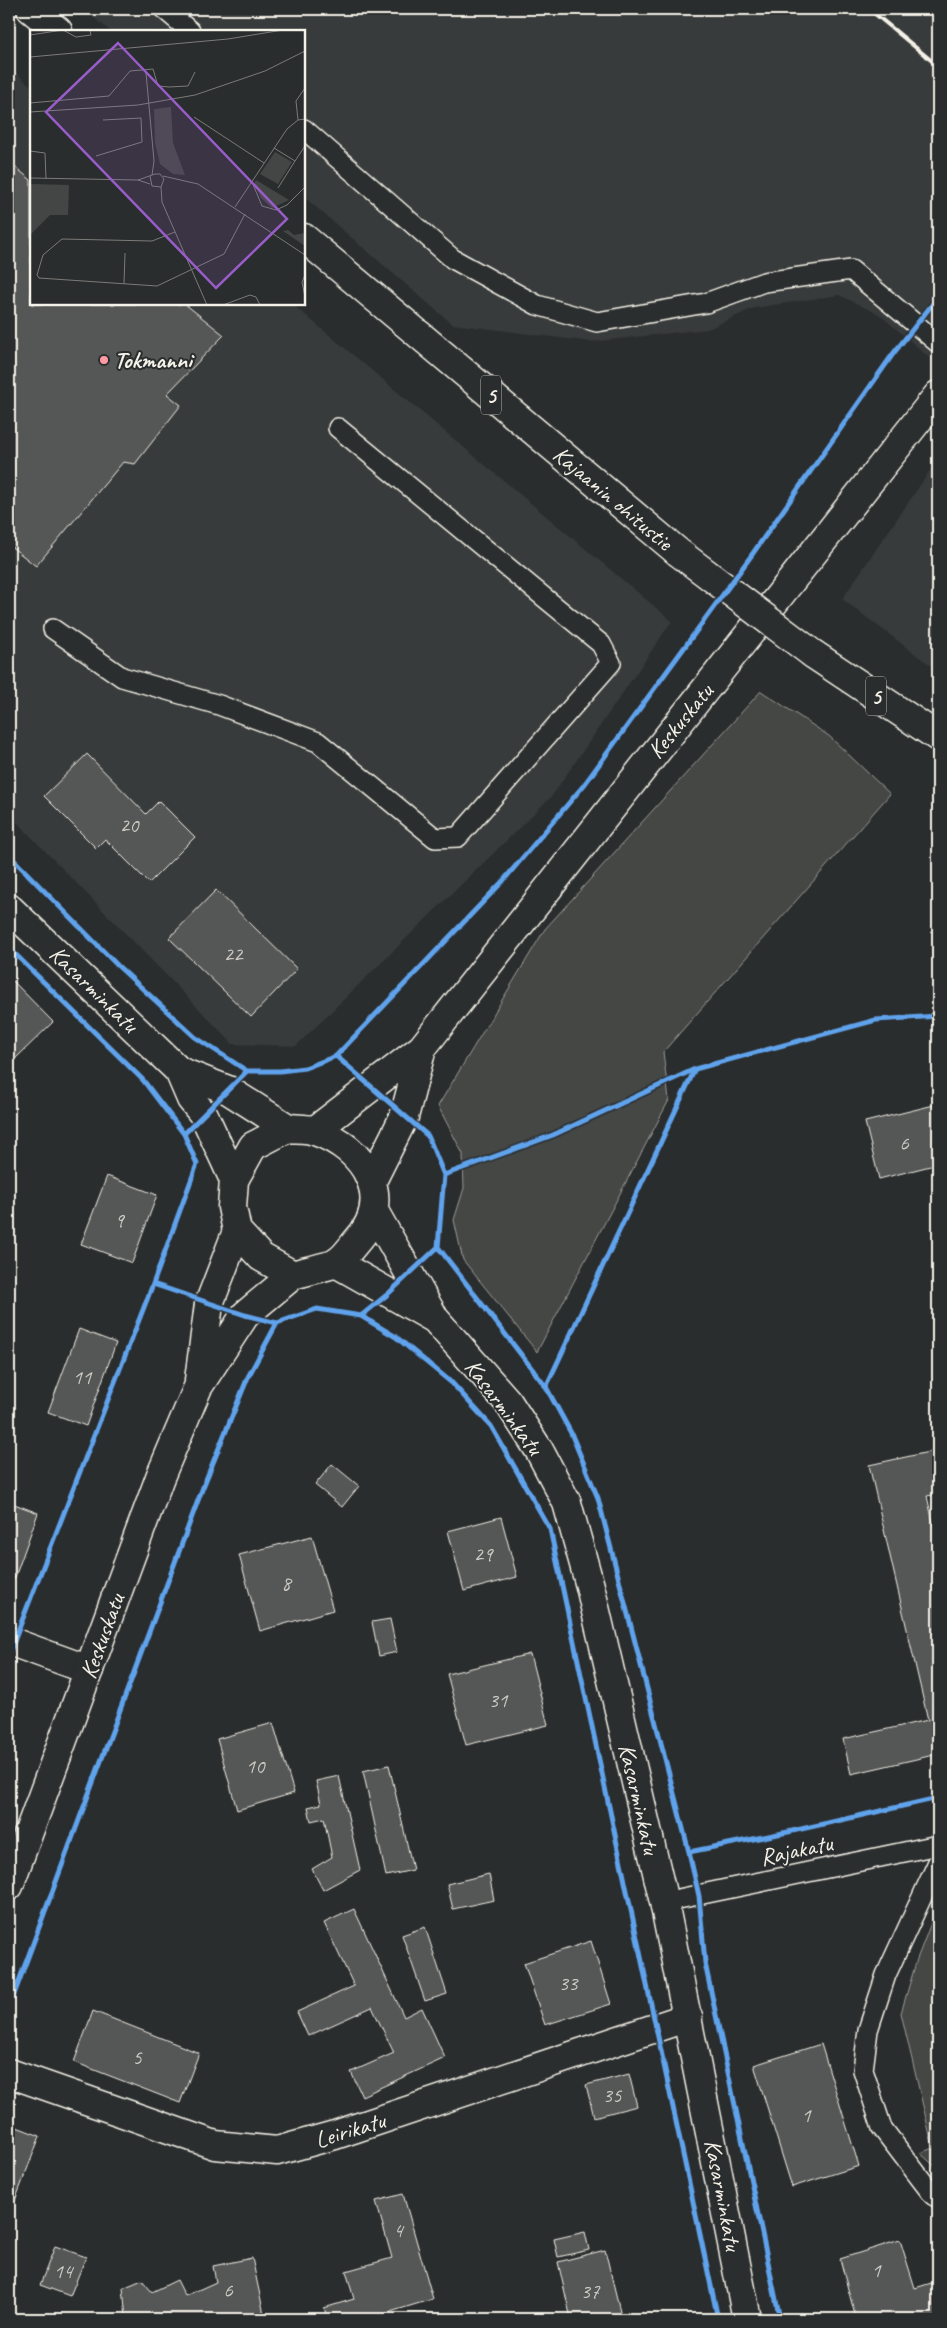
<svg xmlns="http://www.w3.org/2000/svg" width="947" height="2328" font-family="Caveat,sans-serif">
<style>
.built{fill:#373a3a}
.green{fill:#444645;stroke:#9c9c96}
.building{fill:#555756;stroke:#f4f1e8}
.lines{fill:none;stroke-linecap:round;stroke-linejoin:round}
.service-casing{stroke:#f4f1e8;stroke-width:22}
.minor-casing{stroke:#f4f1e8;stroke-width:31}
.tertiary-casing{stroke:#f4f1e8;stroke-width:31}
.trunk-casing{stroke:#f4f1e8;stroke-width:31}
.service{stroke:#2a2d2e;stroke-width:19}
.minor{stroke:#2a2d2e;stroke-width:28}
.tertiary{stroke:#2a2d2e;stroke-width:28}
.trunk{stroke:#2a2d2e;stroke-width:28}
.rail{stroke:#f4f1e8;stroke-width:4}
.trunk-bridge-casing{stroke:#f4f1e8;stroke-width:31;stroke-linecap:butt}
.trunk-bridge{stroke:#2a2d2e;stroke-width:28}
.cycleway-casing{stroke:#2a2d2e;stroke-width:8}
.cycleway{stroke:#60a3ed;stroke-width:5}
.poi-dot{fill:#ff9aa2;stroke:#2a2d2e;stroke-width:2}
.labels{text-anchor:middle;stroke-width:4;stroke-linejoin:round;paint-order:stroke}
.number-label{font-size:21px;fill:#cccac4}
.shield{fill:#2a2d2e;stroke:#b7b6b0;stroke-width:1}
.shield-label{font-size:22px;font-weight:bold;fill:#f4f1e8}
.poi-label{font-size:24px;font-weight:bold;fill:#f4f1e8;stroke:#2a2d2e;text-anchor:start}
.street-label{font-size:24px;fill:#f4f1e8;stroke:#2a2d2e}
.inset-road{fill:none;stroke:#7b7b78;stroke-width:1}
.view{fill:#995dc9;fill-opacity:0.15;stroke:#995dc9;stroke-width:2.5}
.inset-edge{fill:none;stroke:#f4f1e8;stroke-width:2.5}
</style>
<rect width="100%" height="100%" fill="#2a2d2e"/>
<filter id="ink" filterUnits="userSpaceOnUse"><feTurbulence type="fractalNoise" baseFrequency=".02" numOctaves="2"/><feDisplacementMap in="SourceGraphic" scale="10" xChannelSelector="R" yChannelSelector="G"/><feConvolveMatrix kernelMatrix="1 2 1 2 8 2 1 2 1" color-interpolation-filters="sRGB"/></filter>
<g filter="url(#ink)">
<path class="built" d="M83,9h855v356l-58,-50 -41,-20 -85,13 -46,21 -117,13 -139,-18 -148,-127v-166h-194z
M9,67l22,19v218h261l380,317 -120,175 -256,250 -63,-2 -224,-230z
M938,459v212l-96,-72z"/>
<path class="green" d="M761,691l68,45 61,58 -227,258 6,48 -132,252 -74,-92 -9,-40 10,-32 -1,-34 -25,-48 107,-177z
M938,1905v264l-18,-16 13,-5 -32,-135 16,-54z"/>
<path class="building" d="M9,162l22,18v124h154l39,31 -57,59 14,11 -46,59 -12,-2 -87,104 -27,-21z
M87,754l59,60 13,-13 36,36 -46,46 -44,-44 -9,9 -52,-52z
M216,890l81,79 -46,48 -82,-79z
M9,977l44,45 -39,38 -5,-6z
M938,1104v60l-59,15 -14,-57z
M107,1176l50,19 -25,68 -51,-19z
M79,1329l37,14 -30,83 -38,-14z
M938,1450v44l-11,2 11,49v209l-87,20 -8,-35 85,-19 -59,-255z
M332,1464l27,22 -17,21 -27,-22z
M9,1502l29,11 -24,67 -5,-2z
M501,1517l16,60 -53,14 -16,-60z
M312,1536l21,74 -73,21 -21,-76z
M390,1619l7,33 -18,4 -7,-34z
M530,1654l18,71 -82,20 -19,-71z
M273,1723l21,70 -57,17 -20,-71z
M389,1765l24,105 -27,6 -23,-105z
M339,1776l21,94 -37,20 -11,-21 20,-12 -8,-39 -13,3 -3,-14 13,-3 -5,-23z
M489,1874l5,26 -41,9 -6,-25z
M354,1909l50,108 18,-9 23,50 -83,38 -11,-24 43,-19 -22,-46 -64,29 -11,-24 57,-26 -30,-63z
M425,1927l22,67 -22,7 -23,-66z
M591,1941l20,63 -66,21 -21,-62z
M93,2011l106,42 -19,50 -106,-41z
M821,2044l38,122 -67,21 -38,-122z
M629,2074l8,32 -43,11 -8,-32z
M9,2124l31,12 -31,80z
M403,2194l30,105 -66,20h-39l-4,-11 30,-9 -8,-28 46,-13 -16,-57z
M585,2232l4,18 -31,7 -4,-18z
M900,2240l15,48 23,-7v38h-82l-16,-60z
M55,2246l31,11 -16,39 -30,-11z
M605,2250l17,69h-51l-13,-57z
M252,2258l13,61 -139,-1 -3,-30 19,-8 10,12 25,-12 8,16 31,-14 -3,-16z"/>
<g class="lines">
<defs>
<path id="service" d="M164,9l26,22
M304,129l149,130 84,46 60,17 109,-19 58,-21 87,-12 87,73
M53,629l69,48 97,28 99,37 117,96 23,-1 153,-174 -10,-19 -263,-216
M938,1862l-52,113 -18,55 -5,40 19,58 51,67 5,3
M664,1902l274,-57"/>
<path id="minor" d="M9,1641l80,29
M9,2073l206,72 62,6 58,-16 353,-118"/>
<path id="tertiary" d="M9,908l170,163 12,28 13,16 30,65
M179,1071l49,19 60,38
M288,1128c8,1 19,0 27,3 50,17 82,68 40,112 -5,6 -11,15 -18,19 -5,4 -36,10 -44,13l-32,-18 -24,-26 -5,-24 2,-27 19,-34z
M314,1131l108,-83 516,-653
M372,1181l32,-64 18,-69
M374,1211l61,108 73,83 31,48 28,53 23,83 74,316 83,417
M336,1263l99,56
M199,1380l10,-76 28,-73
M9,1886l151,-409 38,-90 47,-72 48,-40"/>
<path id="trunk" d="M31,9l27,22
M304,238l374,314
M813,654l125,83"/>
</defs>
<use href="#service" class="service-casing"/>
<use href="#minor" class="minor-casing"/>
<use href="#tertiary" class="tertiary-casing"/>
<use href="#trunk" class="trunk-casing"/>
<use href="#service" class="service"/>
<use href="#minor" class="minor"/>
<use href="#tertiary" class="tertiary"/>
<use href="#trunk" class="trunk"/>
<path class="rail" d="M869,9l69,57"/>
<defs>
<path id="trunk-bridge" d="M678,552l135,102"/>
</defs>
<use href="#trunk-bridge" class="trunk-bridge-casing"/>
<use href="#trunk-bridge" class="trunk-bridge"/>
<defs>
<path id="cycleway" d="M9,855l109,111 77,71 52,34h33l25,-3 31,-12 167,-175 81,-96 167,-229 142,-202 45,-57
M9,948l134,132 41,54 13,30 -44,120 -144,370
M336,1056l92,80 16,39 -6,72 108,140 25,46 27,65 91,354 10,44 6,67 75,356
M184,1134l63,-63
M444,1175l109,-40 142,-66 181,-49 62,-4
M153,1284l92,31 32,8
M361,1316l27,-22 50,-47
M546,1387l149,-318
M689,1852l99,-20 150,-34
M9,2008l194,-521 45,-110 29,-54 40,-14 44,7 35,21 56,46 39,43 59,103 168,790"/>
</defs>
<use href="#cycleway" class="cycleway-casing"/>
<use href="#cycleway" class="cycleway"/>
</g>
</g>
<circle class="poi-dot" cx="104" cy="360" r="5"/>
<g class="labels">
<g class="number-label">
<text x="129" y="832">20</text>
<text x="233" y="961">22</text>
<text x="904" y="1150">6</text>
<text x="119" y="1227">9</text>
<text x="82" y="1384">11</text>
<text x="483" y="1561">29</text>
<text x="286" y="1590">8</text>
<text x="498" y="1707">31</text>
<text x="255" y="1773">10</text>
<text x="568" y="1990">33</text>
<text x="137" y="2064">5</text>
<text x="612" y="2102">35</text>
<text x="806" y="2122">1</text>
<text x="398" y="2237">4</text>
<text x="876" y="2277">1</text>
<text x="63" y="2278">14</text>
<text x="228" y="2297">6</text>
<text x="590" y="2298">37</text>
</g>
<g class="shield">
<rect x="481" y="375.5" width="20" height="39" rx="4"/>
<rect x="866" y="676.5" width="20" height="39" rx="4"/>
</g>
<g class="shield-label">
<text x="491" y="403">5</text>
<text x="876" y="704">5</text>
</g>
<g class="poi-label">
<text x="114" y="368">Tokmanni</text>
</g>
<g class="street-label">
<text transform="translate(613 498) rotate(40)" y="8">Kajaanin ohitustie</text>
<text transform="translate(680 721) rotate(-51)" y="8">Keskuskatu</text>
<text transform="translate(94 989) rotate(44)" y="8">Kasarminkatu</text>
<text transform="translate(504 1407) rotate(53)" y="8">Kasarminkatu</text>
<text transform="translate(102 1636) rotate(-70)" y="8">Keskuskatu</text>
<text transform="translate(639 1799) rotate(77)" y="8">Kasarminkatu</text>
<text transform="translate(796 1850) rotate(-12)" y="8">Rajakatu</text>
<text transform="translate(350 2130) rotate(-17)" y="8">Leirikatu</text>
<text transform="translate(723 2195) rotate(79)" y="8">Kasarminkatu</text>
</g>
</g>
<g transform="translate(30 30)">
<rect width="275" height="275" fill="#2a2d2e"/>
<path d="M141,77l2,36 12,32 -12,-1 -13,-10 -5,-21 -1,-34zM245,122l17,10 -14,22 -18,-10zM226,150l23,14 10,6 -17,8 -11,-10 -7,-15zM0,154l39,1 -1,30h-18l-20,20zM258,200l6,5 11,-2v13l-22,-15z" fill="#444645"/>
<path class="inset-road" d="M33,0l13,7 15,-2 -1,-5M0,5l33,-5M0,27l198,-18 55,-9M116,43l8,88 -2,14M0,73l79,-7 21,-25 23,-2 5,17 11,1 19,-1 7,-14M0,82l108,-7 57,-10 70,-24 40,-20M164,87l70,46M268,90l-2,-19 9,-13M244,118l21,13 -17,27M0,121l15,2 1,26M66,126l46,-14 -1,-24 -38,2M265,131l10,-15M133,146l35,8 107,71M0,148l108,2 12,4M108,150l17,-6h5l4,5 -3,8 -9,-1 -2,-10M222,152l10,24 14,4 11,-5 18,-18M131,157l1,15 45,103M205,177l52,-78 11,-9 7,-1M145,202l-23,9 -90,-2 -19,16 -6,20 2,3 118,8 67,-32 21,-40M275,245l-3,7 3,15M94,254l1,-31M193,275l27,-10 6,2 4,8"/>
<path class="view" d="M88,13l169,176 -71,69 -170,-176z"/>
<rect width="275" height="275" class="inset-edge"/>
</g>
<rect width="947" height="2328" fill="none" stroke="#2a2d2e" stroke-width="30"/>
<rect x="15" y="15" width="917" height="2298" fill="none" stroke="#f4f1e8" stroke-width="2" filter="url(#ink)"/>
</svg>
